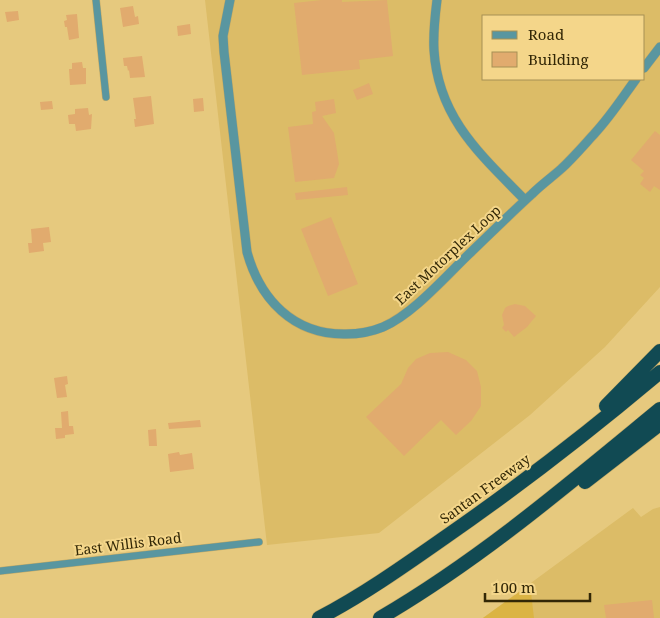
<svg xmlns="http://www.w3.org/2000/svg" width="660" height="618" font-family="'Noto Serif',serif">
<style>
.built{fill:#dcbc67;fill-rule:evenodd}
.green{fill:#dbb444}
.building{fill:#e1ab6e}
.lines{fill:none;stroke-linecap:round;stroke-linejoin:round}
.minor-casing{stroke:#c2a966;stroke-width:8}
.tertiary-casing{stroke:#c2a966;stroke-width:10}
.motorway-casing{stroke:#c2a966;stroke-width:15}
.minor{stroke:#5996a0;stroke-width:7}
.tertiary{stroke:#5996a0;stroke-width:9}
.motorway{stroke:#114a53;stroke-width:14}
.labels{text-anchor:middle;stroke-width:4;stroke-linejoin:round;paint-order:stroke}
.street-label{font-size:14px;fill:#322706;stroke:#f4d68a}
</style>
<rect width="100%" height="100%" fill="#e6c97e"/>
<path class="built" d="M205,0h455v287l-55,60 -75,68 -151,118 -112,12zM484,16h160v63h-160z
M660,507v111h-177l150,-110 8,9 12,-8z"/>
<path class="green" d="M530,584l4,34h-51z"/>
<path class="building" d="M322,0h20v2l45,-2 6,56 -34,4 1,9 -58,6 -8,-72z
M133,6l2,11 3,-1 1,8 -16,3 -3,-19z
M18,11l1,9 -12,2 -2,-10z
M77,14l2,24 -10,2 -2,-13h-2l-1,-6 3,-1 -1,-5z
M190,24l1,10 -13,2 -1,-10z
M142,56l3,21 -15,1 -1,-8 -1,1 -1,-5h-3l-1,-8z
M82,62l1,6h3v16l-16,1 -1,-16h3v-6z
M369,83l4,11 -16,6 -4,-10z
M151,96l3,28 -19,3 -1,-8h2l-3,-21z
M203,98l1,13 -10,1 -1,-13z
M334,99l2,14 -14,3 12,17 5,31 -5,14 -39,4 -7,-55 25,-3 -1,-12 4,-1 -1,-9z
M52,101l1,8 -12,1 -1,-8z
M88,108l1,7 3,-1 -1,15 -15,2 -1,-7h-6l-1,-9 7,-1v-5z
M655,131l5,4v55l-6,-4 -4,6 -10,-8 4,-6 -4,-3 4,-4 -13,-11z
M347,187l1,8 -52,5 -1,-7z
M331,217l27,67 -30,12 -27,-67z
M49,227l2,15 -8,1 1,8 -15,2 -1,-10h4l-1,-14z
M515,304l10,2 11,10 -9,11 -13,10 -6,-7 -2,2 -4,-4 2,-3 -2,-10 3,-7 3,-2z
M448,352l18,8 11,11 4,16v19l-10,15 -15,14 -15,-15 -37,36 -38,-39 35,-33 7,-16 8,-9 14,-6z
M67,376l1,8 -3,1 2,12 -10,1 -3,-20z
M68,411l1,15h4l1,8 -9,1v3l-9,1 -1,-11h7l-1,-16z
M200,420l1,7 -32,2 -1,-6z
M156,429l1,17h-8l-1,-16z
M179,452l1,3 12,-2 2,16 -24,3 -2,-18z
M652,600l2,18h-48l-2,-13z"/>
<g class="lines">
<defs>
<path id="minor" d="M96,0l10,97
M0,571l259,-29"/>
<path id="tertiary" d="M230,0l-7,36 1,16 23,200c13,47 46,83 99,82 13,0 25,-2 37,-7 30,-13 62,-50 86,-73 21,-20 42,-41 63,-60 9,-9 20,-17 29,-25 12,-11 23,-24 34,-36 15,-16 28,-36 41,-54
M437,0c-2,16 -4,33 -3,50 4,68 47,105 91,150
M644,68l16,-21"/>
<path id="motorway" d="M606,406l54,-55
M585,482l75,-58
M319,618c44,-23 85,-52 125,-80 75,-52 146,-107 216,-166
M380,618c101,-59 190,-135 280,-209"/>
</defs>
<use href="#minor" class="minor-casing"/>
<use href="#tertiary" class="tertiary-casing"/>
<use href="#motorway" class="motorway-casing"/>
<use href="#minor" class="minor"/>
<use href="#tertiary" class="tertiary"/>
<use href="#motorway" class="motorway"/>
</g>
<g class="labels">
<g class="street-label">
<text transform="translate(448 255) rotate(-43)" y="5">East Motorplex Loop</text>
<text transform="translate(485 489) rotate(-36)" y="5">Santan Freeway</text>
<text transform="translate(128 544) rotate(-7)" y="5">East Willis Road</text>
</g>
</g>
<rect x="482" y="15" width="162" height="65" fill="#f4d68a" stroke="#a69055"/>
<rect x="492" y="31" width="25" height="8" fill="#5996a0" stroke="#a69055"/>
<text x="528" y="40" font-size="15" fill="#322706">Road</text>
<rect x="492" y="52" width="25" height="15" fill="#e1ab6e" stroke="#a69055"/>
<text x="528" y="65" font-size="15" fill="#322706">Building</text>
<path d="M485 593v8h105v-8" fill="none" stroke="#322706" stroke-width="2.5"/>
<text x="492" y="593" font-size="15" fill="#322706" stroke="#f4d68a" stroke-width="4" paint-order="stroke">100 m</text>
</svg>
